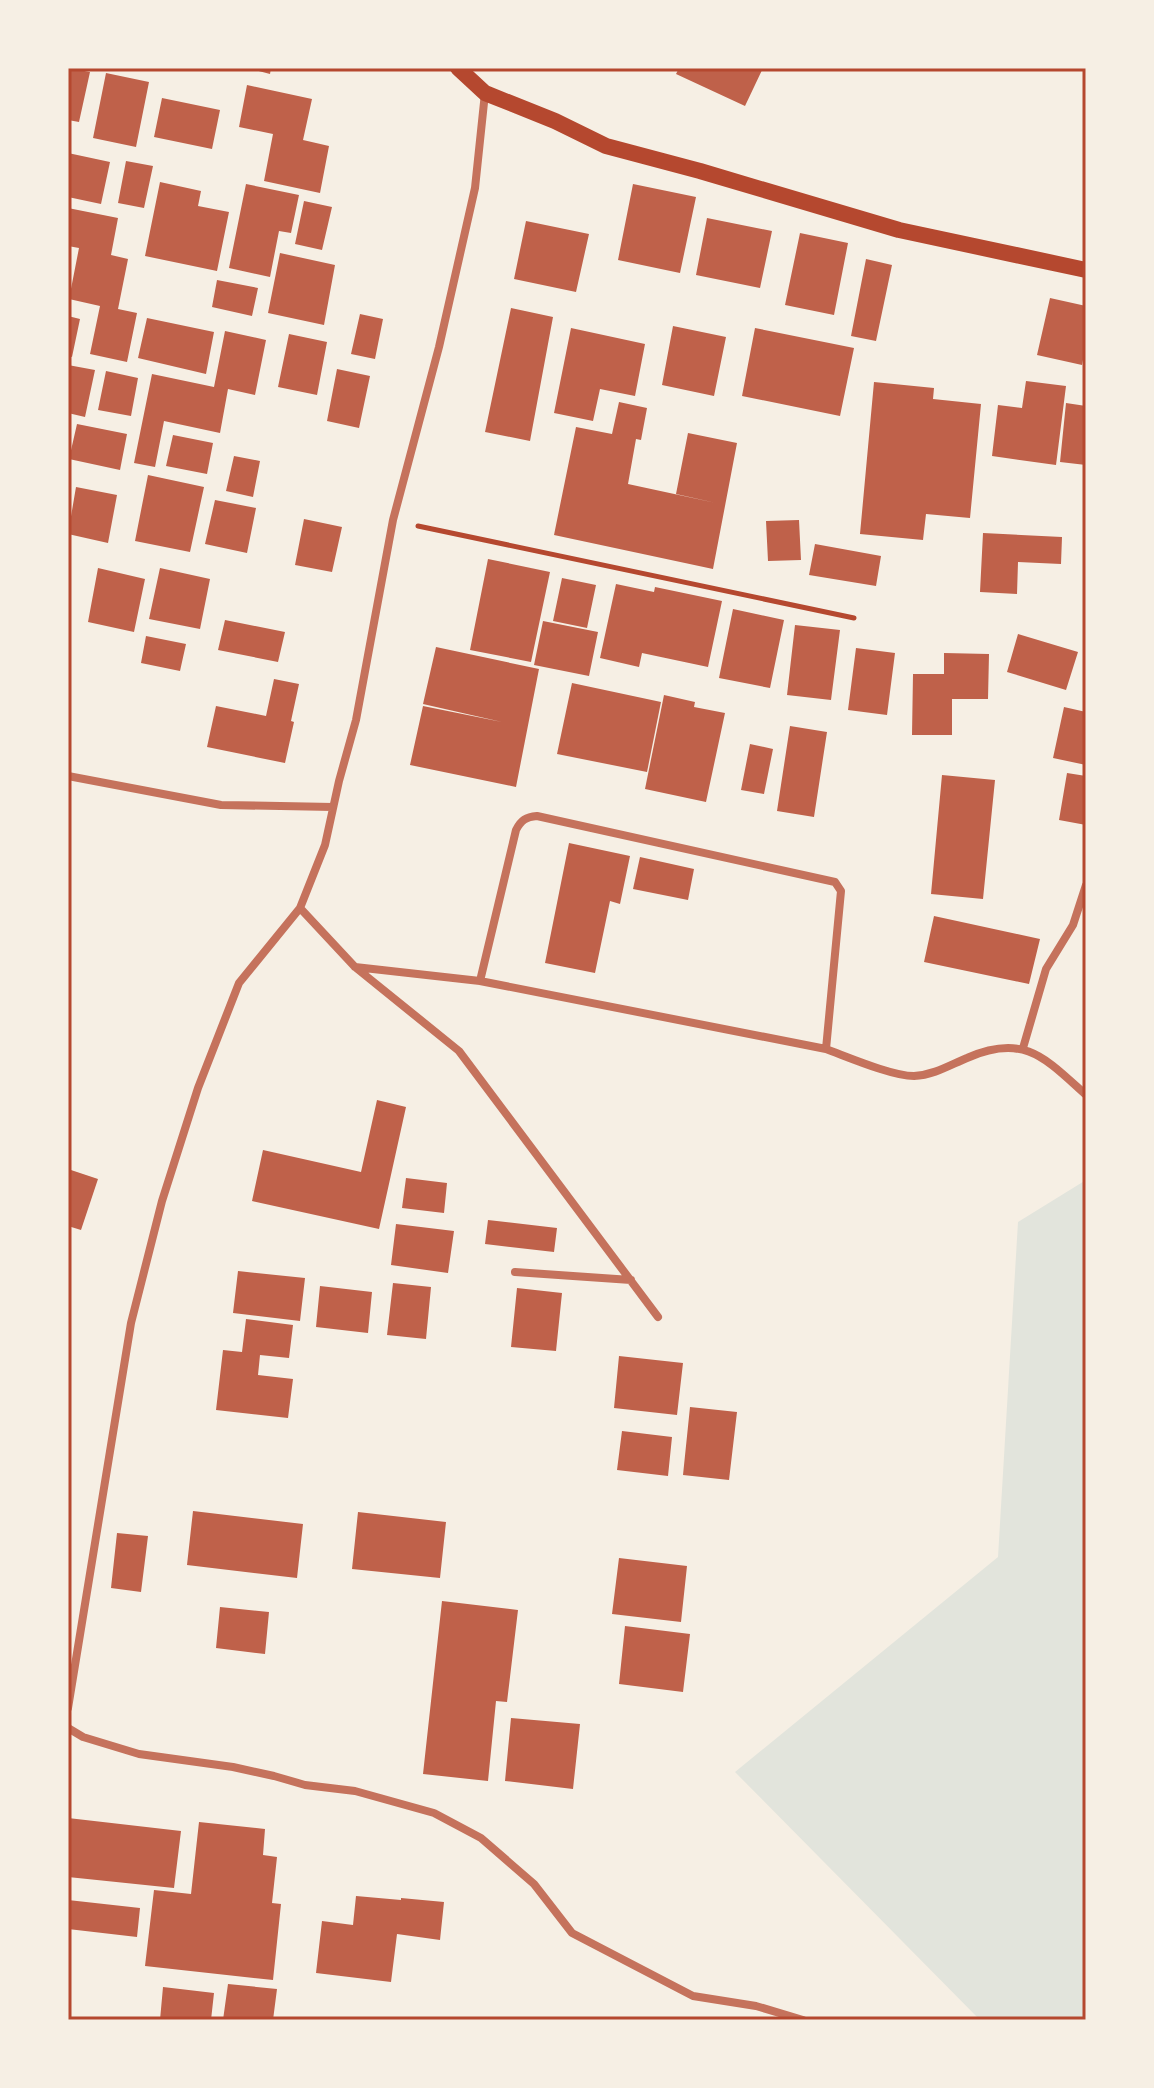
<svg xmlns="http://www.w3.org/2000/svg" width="1154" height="2088" font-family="'Public Sans',sans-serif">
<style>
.green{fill:#e2e4dc}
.building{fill:#bf614a}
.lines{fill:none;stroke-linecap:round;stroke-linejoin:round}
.path{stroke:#b5482f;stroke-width:5}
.minor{stroke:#c5725c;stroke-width:8}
.secondary{stroke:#b5482f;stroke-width:16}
.neatline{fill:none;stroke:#b5482f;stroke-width:3}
</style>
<rect width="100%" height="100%" fill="#f6efe4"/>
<path class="green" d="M1086,1180v840h-106l-245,-248 263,-215 20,-335z"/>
<path class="building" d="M68,68l22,4 -11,50 -11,-2z
M248,68h23l-1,6z
M679,68h84l-18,38 -69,-32z
M106,73l43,9 -13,65 -43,-9z
M247,85l65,14 -9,41 26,6 -9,47 -56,-12 9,-47 -34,-7z
M162,98l58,12 -8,39 -58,-12z
M68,153l42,9 -9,42 -33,-7z
M126,161l27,5 -9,42 -26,-5z
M160,182l41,9 -3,15 31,6 -12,59 -72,-15z
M246,184l53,11 -8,38 -12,-2 -9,46 -41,-9z
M633,184l63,13 -16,76 -62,-13z
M304,201l28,6 -10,43 -27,-6z
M68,208l50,10 -7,37 17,4 -10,50 19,4 -10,49 -37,-8 10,-48 -31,-7 10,-51 -11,-2z
M707,218l65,13 -12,57 -64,-13z
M526,221l63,13 -13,58 -62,-13z
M800,233l48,10 -14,72 -49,-10z
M280,253l55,12 -11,60 -56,-12z
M866,259l26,6 -16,76 -25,-5z
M217,280l41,8 -6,28 -40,-9z
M1050,298l36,8v38l-4,21 -45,-10z
M511,308l42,9 -23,124 -45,-9z
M360,314l23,5 -8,40 -24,-5z
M68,316l12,3 -8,38 -4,-1z
M147,318l67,14 -8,42 -68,-16z
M673,326l53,11 -12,59 -52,-11z
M571,328l74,16 -10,52 -35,-7 -7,32 -39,-8z
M755,328l99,20 -14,68 -98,-20z
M225,331l41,9 -11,55 -27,-6 -8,44 -56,-12 -9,46 -21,-4 18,-89 62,13z
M289,334l38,8 -10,53 -39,-8z
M68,365l27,5 -10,47 -17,-4z
M337,369l33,7 -11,52 -32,-7z
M106,371l32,7 -7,38 -33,-6z
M1026,381l40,5 -10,79 -64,-9 6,-51 24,3z
M874,382l60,6 -1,11 48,5 -11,114 -44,-4 -3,26 -63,-6z
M619,402l28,6 -6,32 -5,-1 -8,45 88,19 -40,-9 12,-61 49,10 -24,126 -159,-34 22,-108 36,7z
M1066,403l20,3v59l-26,-3z
M77,424l50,10 -7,36 -51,-11z
M173,435l40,8 -6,31 -41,-8z
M234,456l26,5 -7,36 -27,-6z
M148,475l56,12 -14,65 -55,-11z
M76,487l41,8 -9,48 -40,-9z
M215,500l41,8 -9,45 -42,-9z
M304,519l38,8 -10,45 -37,-7z
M799,520l2,40 -33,1 -2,-40z
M983,533l79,4 -1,27 -43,-2 -1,32 -37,-2z
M815,544l66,12 -5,30 -67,-11z
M488,559l62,13 -19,90 -61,-12z
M98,568l47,11 -11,53 -46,-10z
M160,568l50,11 -10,50 -51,-10z
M562,578l34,7 -9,43 -34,-7z
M616,584l38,8 1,-5 67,14 -14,66 -66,-14 -3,14 -39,-9z
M733,609l51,11 -14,68 -51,-10z
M225,620l60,12 -7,30 -60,-12z
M543,621l55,11 -9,44 -55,-11z
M795,625l45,5 -9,70 -44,-5z
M1018,634l60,18 -12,38 -59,-18z
M146,636l40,8 -6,27 -39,-8z
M436,647l103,22 -23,118 -106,-22 13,-59 79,16 -79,-18z
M856,648l39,5 -8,62 -39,-5z
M944,653l45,1 -1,45h-36v36h-40l1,-61h31z
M274,679l25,5 -8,37 3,1 -9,41 -78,-16 9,-41 50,10z
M572,683l89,19 -14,70 -90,-18z
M664,695l31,7 -1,5 31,6 -19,89 -61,-13z
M1064,707l22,5v53l-33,-7z
M790,726l37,6 -13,85 -37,-6z
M750,744l23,5 -9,45 -23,-4z
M1067,773l19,3v49l-27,-5z
M942,775l53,5 -12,119 -52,-5z
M569,843l61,13 -10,48 -10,-3 -15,72 -50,-10z
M640,857l54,12 -6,31 -55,-11z
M934,916l106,23 -11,45 -105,-22z
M377,1100l29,7 -27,122 -127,-28 11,-51 98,22z
M68,1169l30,10 -17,51 -13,-4z
M406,1178l41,5 -3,30 -42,-5z
M488,1220l69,8 -3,24 -69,-8z
M396,1224l58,7 -6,42 -57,-8z
M238,1271l67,7 -5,43 -67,-8z
M393,1283l38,4 -5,52 -39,-4z
M320,1286l52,6 -4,41 -52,-6z
M517,1288l45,5 -6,58 -45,-4z
M246,1319l47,6 -4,33 -29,-3 -2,20 35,4 -5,39 -72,-8 7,-60 19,2z
M619,1356l64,7 -6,52 -63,-7z
M690,1407l47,5 -8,68 -46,-5z
M622,1431l50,6 -4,39 -51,-6z
M193,1511l110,13 -6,54 -110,-13z
M358,1512l88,10 -6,56 -88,-9z
M117,1533l31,3 -7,56 -30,-4z
M619,1558l68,8 -6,56 -69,-8z
M442,1601l76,9 -11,92 -11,-1 -8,80 -65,-7z
M220,1607l49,5 -4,42 -49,-6z
M625,1626l65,8 -7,58 -64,-8z
M511,1718l69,6 -7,65 -68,-8z
M68,1818l113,13 -7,57 -106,-11z
M199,1822l66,7 -2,26 14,2 -5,46 9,1 -8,76 -128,-14 9,-76 37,4z
M356,1896l45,4v-2l43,4 -4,38 -43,-6 -6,48 -75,-9 6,-52 31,4z
M68,1900l72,8 -3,29 -69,-8z
M228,1984l49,5 -4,31h-50z
M163,1987l51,6 -3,27h-51z"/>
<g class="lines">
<path class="path" d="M418,526l436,92"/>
<path class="minor" d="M68,776l153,29 112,2
M300,908l55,59 104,84 199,266
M355,967l125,14 346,68c22,8 66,27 88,27 20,-1 36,-11 53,-18 57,-25 78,0 118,36
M480,981l36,-151c5,-10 10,-13 21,-14l298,66 6,9 -15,158
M1023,1048l23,-79 27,-44 13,-40
M515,1272l116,8
M68,1708l63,-385 31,-122 36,-113 41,-105 61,-75 25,-63 14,-64 17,-61 37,-200 46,-173 36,-159 10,-95
M68,1728l15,9 56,17 94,13 41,9 31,9 50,6 79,22 47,25 53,46 38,49 121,63 63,10 47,14"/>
<path class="secondary" d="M458,68l27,25 70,28 51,25 94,25 199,59 187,40"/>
</g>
<rect width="1154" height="2088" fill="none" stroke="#f6efe4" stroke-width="140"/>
<rect x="70" y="70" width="1014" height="1948" class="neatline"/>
</svg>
